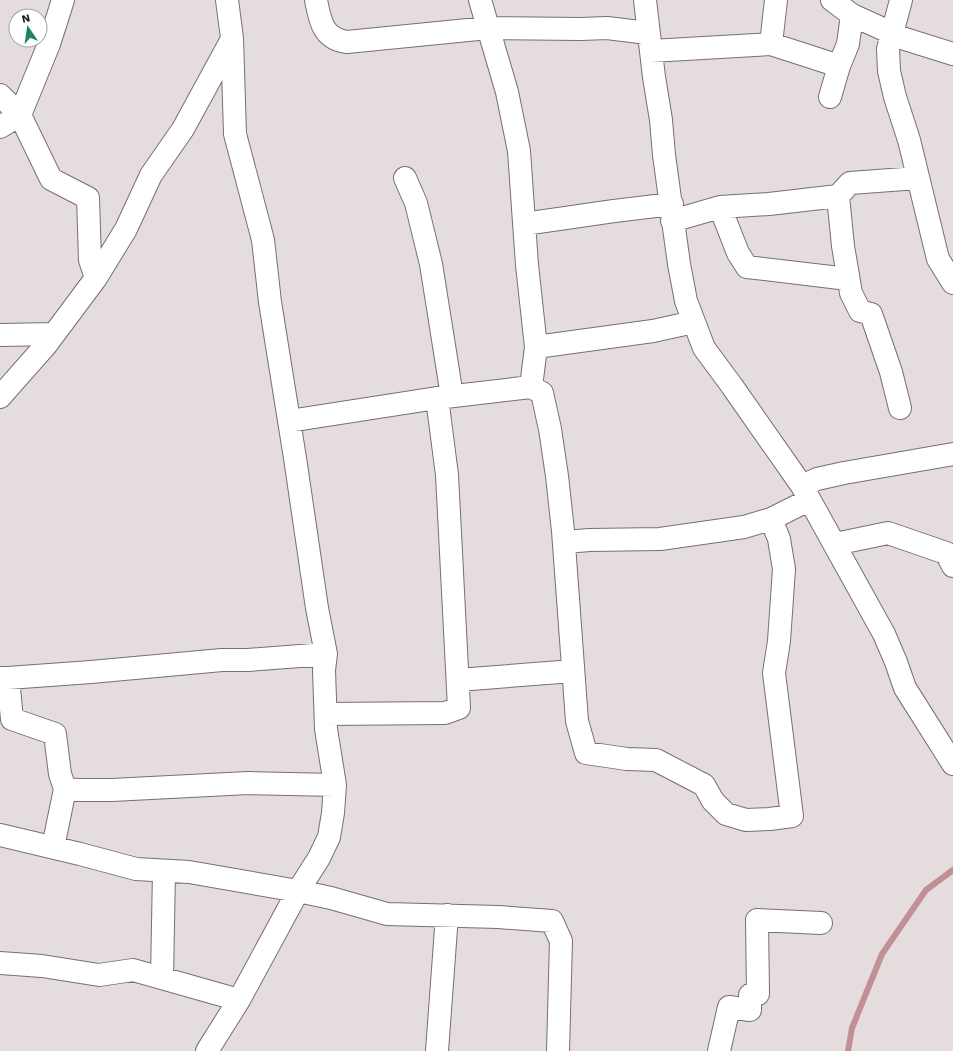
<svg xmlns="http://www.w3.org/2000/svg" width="953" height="1051" font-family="'Work Sans',sans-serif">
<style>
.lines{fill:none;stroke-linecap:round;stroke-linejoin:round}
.stream{stroke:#c18f94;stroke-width:6}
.minor-casing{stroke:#776f70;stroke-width:24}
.minor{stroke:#fff;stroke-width:22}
</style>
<rect width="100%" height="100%" fill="#e5dcdd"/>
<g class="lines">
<path class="stream" d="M848,1051l4,-23 30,-74 44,-64 27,-20"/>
<defs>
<path id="minor" d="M316,0c4,21 7,39 31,42l141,-14 93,1 26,-1 41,5
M480,0l27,92 12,59 8,114 9,82 -5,40
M645,0l9,77 7,43 3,35 15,109 7,37 18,47 28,38 70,100 82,148 12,28 9,26 48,76
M832,0l20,15 53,24 48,15
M901,0l-13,49 1,22 6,26 14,43 29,119 15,24
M771,44l5,-44
M651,51l120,-7 68,22
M0,95l20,20 31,64 37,19 2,62 6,18
M830,97l9,-31 9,-22 4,-29
M0,127l20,-12 29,-71 14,-44
M405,178l11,25 15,61 21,132
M838,196l5,50 8,47 9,18 11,3 20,58 9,36
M720,207l18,46 9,14 101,12
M672,221l48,-14 49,-3 69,-8 12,-13 68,-5
M524,224l90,-13 58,-7
M0,335l54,-1
M536,347l117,-16 41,-9
M0,397l46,-52 50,-67 30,-49 25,-54 32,-46 49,-90
M289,421l148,-23 94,-11 11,6 8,36 7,47 6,55 14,190 9,32 41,6 29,1 48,25 9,16 13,13 20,6 24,-1 22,-3 -18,-143 5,-32 5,-72 -5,-30 -8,-20 38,-19
M802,486l15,-7 27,-6 109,-19
M564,542l26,-2 70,-1 84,-12 27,-8
M835,544l53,-11 58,20 7,13
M0,678h8l4,41 43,15 5,40 5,15 -12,58
M8,678l83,-6 131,-12h26l78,-6
M458,680l115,-9
M326,714l119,-1 14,-5 -12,-233 -10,-77
M65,789l14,1h33l136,-7 87,2
M0,835l80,19 56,15 53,3 109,19 33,7 56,16 111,3 54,4 9,20 -3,110
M0,963l42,3 57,9 34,-5 106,30
M162,978l2,-107
M207,1051l32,-51 59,-109 21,-33 10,-21 4,-24 2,-28 -9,-56 -2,-59 2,-16 -9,-46 -22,-150 -25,-156 -7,-62 -28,-106 -3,-96 -5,-38
M437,1051l10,-136
M719,1051l10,-44 21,3v-15l8,-1 -1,-74 64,3"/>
</defs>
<use href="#minor" class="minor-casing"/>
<use href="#minor" class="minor"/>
</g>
<g transform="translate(28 28) rotate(347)"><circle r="19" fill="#ffffff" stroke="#a3a2a2"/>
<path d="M0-3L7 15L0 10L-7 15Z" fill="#21835c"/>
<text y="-6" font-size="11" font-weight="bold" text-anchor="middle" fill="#1a1717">N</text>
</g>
</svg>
